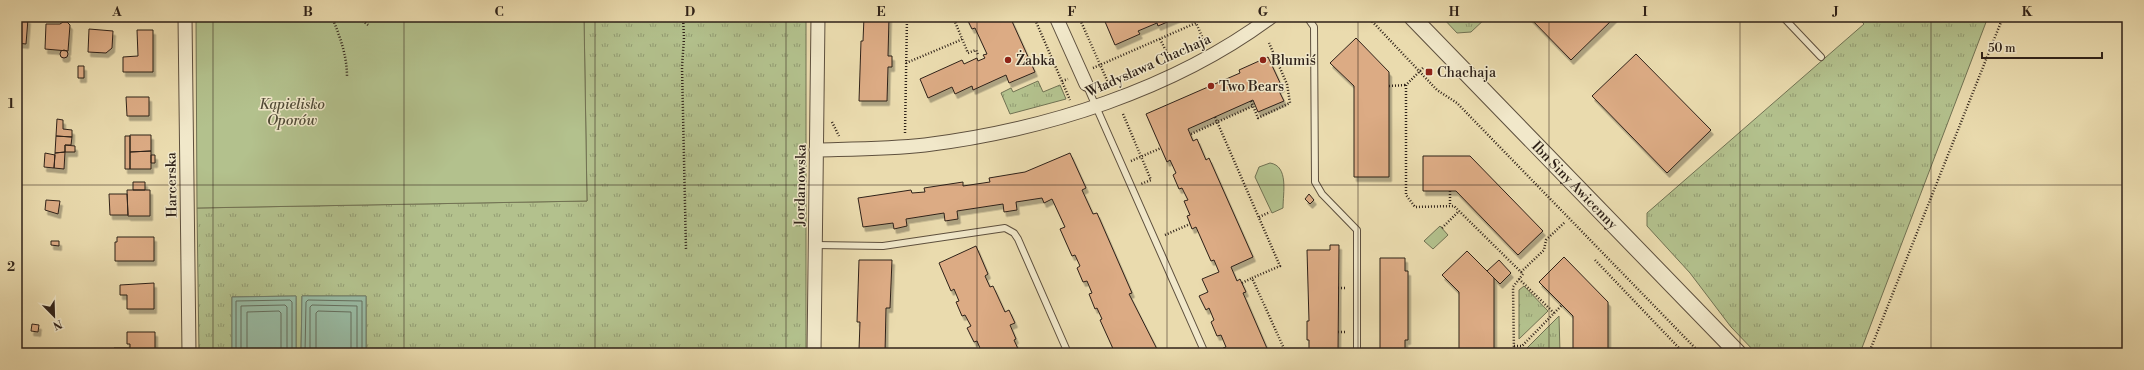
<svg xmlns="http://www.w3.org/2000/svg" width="2144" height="370" font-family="'Libre Bodoni',serif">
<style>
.grass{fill:url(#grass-tufts);stroke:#717253}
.park{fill:#b3c18d;stroke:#717253}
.water{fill:#99bca5;stroke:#6f7e6d}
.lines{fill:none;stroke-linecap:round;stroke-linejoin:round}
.shore{stroke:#646f5f;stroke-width:1}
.building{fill:#dcab84;stroke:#2f2219;filter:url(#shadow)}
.service-casing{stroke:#5e503e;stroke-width:8}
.minor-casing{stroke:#5e503e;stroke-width:15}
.tertiary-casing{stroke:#5e503e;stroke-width:18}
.path{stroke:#2f2219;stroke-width:2.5;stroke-dasharray:1 2;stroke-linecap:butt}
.service{stroke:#f1e8ca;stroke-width:6}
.minor{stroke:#f1e8ca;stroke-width:13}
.tertiary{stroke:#f1e8ca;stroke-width:16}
.grid{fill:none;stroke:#2f2219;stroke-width:1;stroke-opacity:0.55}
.poi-dot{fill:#8f2418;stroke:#f1e8ca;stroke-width:1.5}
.labels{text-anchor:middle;stroke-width:3;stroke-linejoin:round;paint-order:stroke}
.poi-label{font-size:14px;fill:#2f2219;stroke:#f1e8ca;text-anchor:start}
.street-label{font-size:14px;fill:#2f2219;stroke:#f1e8ca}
.park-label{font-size:14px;font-style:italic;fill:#504a36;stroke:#f1e8ca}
.neatline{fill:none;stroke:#2f2219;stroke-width:1.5}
.grid-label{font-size:13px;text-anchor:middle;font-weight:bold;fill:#2f2219}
</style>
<defs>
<pattern id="grass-tufts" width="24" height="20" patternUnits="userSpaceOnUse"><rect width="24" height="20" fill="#b3c18d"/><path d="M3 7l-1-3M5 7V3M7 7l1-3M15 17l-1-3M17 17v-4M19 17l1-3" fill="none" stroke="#929c72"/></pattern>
<filter id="shadow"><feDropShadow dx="2.5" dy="4.5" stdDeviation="0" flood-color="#0004"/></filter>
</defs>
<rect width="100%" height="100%" fill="#eadbae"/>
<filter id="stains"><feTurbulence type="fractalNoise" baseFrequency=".005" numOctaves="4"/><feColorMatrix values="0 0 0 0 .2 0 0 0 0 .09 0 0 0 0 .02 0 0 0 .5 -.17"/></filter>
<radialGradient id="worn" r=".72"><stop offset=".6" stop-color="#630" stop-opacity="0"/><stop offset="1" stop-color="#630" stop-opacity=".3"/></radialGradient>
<path class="grass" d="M584,17h222v336h-440v-57h-64l-1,57h-5v-57l-64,1v56h-33l-2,-145 390,-7z
M1442,17h45l-16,15 -14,1z
M1857,17h131l-128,336h-104l-25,-26 -41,-54 -43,-47v-13l217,-189z
M1038,81l5,11 17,-7 6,14 -56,15 -9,-21 10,-5 2,4z
M1524,286l24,25 -29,28v-49z
M1559,316l1,37h-38z"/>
<path class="park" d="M196,17h388l3,184 -390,7z
M1270,163c19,3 13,30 13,45l-11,5 -17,-36 4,-10z
M1440,226l8,9 -15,14 -9,-8z"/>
<path class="water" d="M296,296v57h-64v-56z
M302,296h64v57h-65z"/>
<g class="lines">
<path class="shore" d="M236,353v-52l54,-1 2,2v51
M241,353v-47l44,-1 2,2v46
M247,353v-41l32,-1 2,2v40
M305,353l1,-51 2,-2 54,1v52
M310,353v-46l2,-2 45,1v47
M316,353v-40l2,-2 33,1v41"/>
</g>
<path class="building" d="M864,17h25l-1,39h4v11h-4l-1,34h-28l2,-60h2z
M966,17h44l25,55 -26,11 -3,-8 -33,15 -1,-4 -17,8 -3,-7 -24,11 -8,-19 42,-19 2,4 13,-6 1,3 7,-3 -2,-3 4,-1 -12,-26 -3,1z
M1103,17h76l-21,9 -1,-3 -19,8 2,3 -25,11z
M1529,17h86l-44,43z
M17,19h11l-2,25 -9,-1z
M63,22h4l3,3 -2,26 -23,-2 1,-25h14z
M89,29l24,2 -1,17 -6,5 -18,-1z
M137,30h16v42h-30v-15l15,-1z
M1356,38l33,34v105h-35v-91l-24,-23z
M60 54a4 4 0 1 1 8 0a4 4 0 1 1-8 0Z
M1636,54l75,76 -44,43 -75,-77z
M1268,57l14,30 -4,2 6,12 -26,11 -5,-12 -65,29 5,12 4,-2 9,21 3,-2 44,99 -22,10 6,14 3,-2 6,13 -3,1 26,60h-44l-2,-5 3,-1 -5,-12 -4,1 -6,-14 3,-2 -5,-12 -3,2 -7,-14 9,-4 -6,-13 17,-7 -5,-12 -3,1 -15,-34 -4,2 -5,-13 3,-1 -6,-14 4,-1 -6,-12 -3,1 -6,-14 3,-2 -6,-13 -3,2 -21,-48 94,-41 -1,-3z
M78,66h6v12h-6z
M126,97h23v19h-22z
M57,119l6,1v9l9,1v7l-16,-1z
M151,135v16l-21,1v-17z
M56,136l16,1 -1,8h-6v7l-10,1z
M125,136h5v33h-5z
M65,145l10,1v6h-10z
M151,151v18h-21v-17z
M65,152l-1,17 -10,-1 1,-15z
M45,153l10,2 -1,13 -10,-1z
M1070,153l16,35 -4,2 11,24 4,-1 35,80 -3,1 30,59h-44l-15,-33 2,-1 -5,-11 -2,1 -6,-15 3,-1 -5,-12 -4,1 -6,-14 3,-2 -5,-11 -3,1 -12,-27 5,-2 -13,-28 -8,4 -2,-5 -26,4 1,8 -13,2 -1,-8 -46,7 1,8 -13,2 -1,-8 -38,6 1,7 -13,3 -1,-6 -30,4 -5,-29 53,-8 1,3 13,-1 -1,-4 39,-6v4l27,-4 -1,-4 36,-6z
M151,155h4v8h-4z
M1423,156h47l73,75 -25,24 -62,-64h-33z
M133,182h12v8h-12z
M127,190h23v26h-22z
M109,194h18l1,21h-18z
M1309,194l5,6 -4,4 -5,-5z
M46,200l14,1 -2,13 -13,-4z
M117,237h37v24h-39v-19h2z
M51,241h8v5l-8,-1z
M1330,245h9l-1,108h-29v-13h-2v-19h2l-2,-71h23z
M976,246l12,28 -3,2 5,11 3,-1 12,26 4,-2 6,13 -5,2 6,14 -2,1 5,11 2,-1 2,3h-41l-5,-12 -3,1 -7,-14 4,-2 -6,-11 -3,1 -6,-14 3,-1 -5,-12 -3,2 -12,-28z
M1467,251l27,27v75h-35v-61l-17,-17z
M1564,257l44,45v51h-35v-37l-34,-34z
M1380,258h25v13h3v69h-3v13h-25z
M859,260h33l-2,48h-4l-1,45h-28v-3h2l1,-28h-3z
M1499,260l12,13 -11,11 -13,-13z
M154,283v26h-27v-14h-7v-10z
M32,324l7,1 -1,7 -7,-1z
M127,332h28v21h-41v-5h16v-4h-3z"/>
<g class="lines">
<defs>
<path id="service" d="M1307,17l7,10 1,155 7,12 35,36v123
M1783,17l38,40
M1086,84l119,269
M815,245l68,1 122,-18 9,5 4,6 50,114"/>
<path id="minor" d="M185,17l4,336
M1056,17l30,67
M816,150c36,-1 73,-1 109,-5 120,-15 248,-55 346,-128
M814,353l4,-336"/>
<g id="tertiary">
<path id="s1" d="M1412,17l326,336"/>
</g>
</defs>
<use href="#service" class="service-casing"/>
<use href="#minor" class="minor-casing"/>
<use href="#tertiary" class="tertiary-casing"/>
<path class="path" d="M332,17c8,20 15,38 15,60
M358,17l10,8
M683,17l1,21 -2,29 4,183
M953,17l15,36 8,-3 2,5
M1034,17l36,83
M1079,17l31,70
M1368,17l69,73 20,13 243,250
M1160,39l11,22
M906,63l57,-24
M1093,68l103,-45 9,20
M1423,68l-17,17v110l9,12 39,-1 69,68 -10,13 1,66
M1062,81l6,-2
M1389,86l17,-1
M1251,101l7,17 32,-15 -3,-19 -18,-41
M1123,114l28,66 -10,4
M1215,117l65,149 -28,12 34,75
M832,122l7,14
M905,133l2,-116
M1191,134l62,-28
M1131,161l30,-13
M1450,191v15
M1259,217l11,-5
M1442,228l17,-17
M1165,235l25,-11
M1595,260l85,89 -5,4
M1521,272l23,-22 2,-10 19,-18
M1519,279l35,34
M1242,283l10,-5
M1338,288h8
M1338,332h9
M1514,346h8l40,-41
M1869,353l134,-336"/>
<use href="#service" class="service"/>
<use href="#minor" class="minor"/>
<use href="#tertiary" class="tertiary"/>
</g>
<path class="grid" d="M213,17v336M404,17v336M595,17v336M786,17v336M977,17v336M1167,17v336M1358,17v336M1549,17v336M1740,17v336M1931,17v336M17,185h2110"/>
<g class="poi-dot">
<circle cx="1008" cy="60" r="4"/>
<circle cx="1263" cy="60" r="4"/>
<rect x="1425" y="68" width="8" height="8" rx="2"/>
<circle cx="1211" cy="86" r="4"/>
</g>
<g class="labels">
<g class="poi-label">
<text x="1016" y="65">Żabka</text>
<text x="1271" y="65">Blumiś</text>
<text x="1437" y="77">Chachaja</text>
<text x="1219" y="91">Two Bears</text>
</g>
<g class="street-label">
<text transform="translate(1148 65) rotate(-24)" y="5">Władysława Chachaja</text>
<text transform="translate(171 185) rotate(-91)" y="5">Harcerska</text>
<text transform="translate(800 185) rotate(-89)" y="5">Jordanowska</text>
<text dy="5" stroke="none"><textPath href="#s1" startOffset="234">Ibn Siny Awicenny</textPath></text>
</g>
<g class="park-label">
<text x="292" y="109">Kąpielisko<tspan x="292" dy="16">Oporów</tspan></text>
</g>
</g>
<rect width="2144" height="370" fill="none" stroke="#eadbae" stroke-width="44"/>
<g transform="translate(54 316) rotate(157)" stroke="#f1e8ca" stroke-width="3" paint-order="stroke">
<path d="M0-3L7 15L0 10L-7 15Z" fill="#2f2219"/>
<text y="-6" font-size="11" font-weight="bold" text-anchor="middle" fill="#2f2219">N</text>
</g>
<path d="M1982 52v6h120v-6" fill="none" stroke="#2f2219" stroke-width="2"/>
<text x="1988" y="52" font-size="12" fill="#2f2219" stroke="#f1e8ca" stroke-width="3" paint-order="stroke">50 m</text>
<rect x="22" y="22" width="2100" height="326" class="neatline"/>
<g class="grid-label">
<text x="117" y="16">A</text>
<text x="308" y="16">B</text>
<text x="499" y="16">C</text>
<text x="690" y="16">D</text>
<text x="881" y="16">E</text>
<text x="1072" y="16">F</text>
<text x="1263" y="16">G</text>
<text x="1454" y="16">H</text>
<text x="1645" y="16">I</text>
<text x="1836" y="16">J</text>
<text x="2027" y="16">K</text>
<text x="11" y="108">1</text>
<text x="11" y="271">2</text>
</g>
<rect width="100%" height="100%" filter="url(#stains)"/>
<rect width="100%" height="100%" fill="url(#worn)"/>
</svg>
